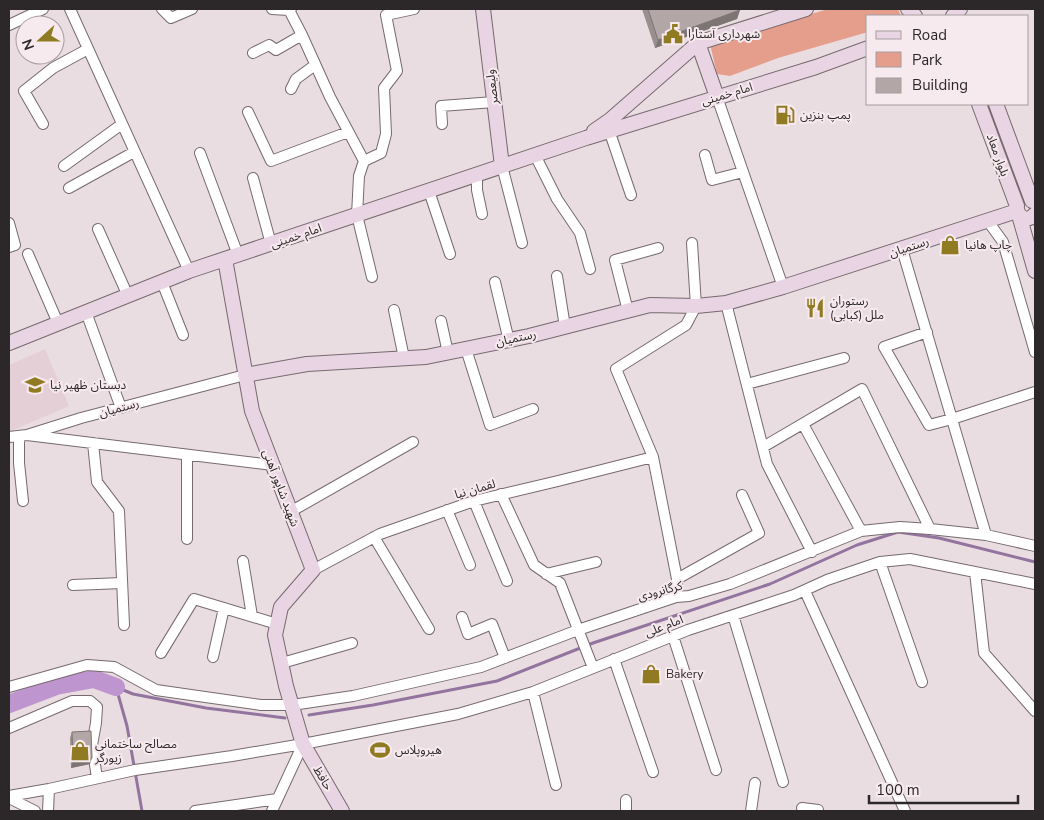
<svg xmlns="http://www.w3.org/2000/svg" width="1044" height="820" font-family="'Nunito Sans','Noto Sans Arabic',sans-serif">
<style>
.built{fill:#e4cfd6}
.green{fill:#e69e8c}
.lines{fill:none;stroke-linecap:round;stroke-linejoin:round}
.stream{stroke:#93749e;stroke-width:3}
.river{stroke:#bf95d0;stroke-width:18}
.street-casing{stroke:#766a6e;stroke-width:12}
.secondary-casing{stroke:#766a6e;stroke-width:16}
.street{stroke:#fff;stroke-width:10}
.secondary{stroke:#e8d4e3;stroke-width:14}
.wall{fill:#9a8f8f}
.shaded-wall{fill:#7d7474}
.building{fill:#b3a6a6;stroke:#7d7474}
.labels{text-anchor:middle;stroke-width:4;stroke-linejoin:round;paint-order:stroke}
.poi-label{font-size:12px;fill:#2c2829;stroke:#f7eaee;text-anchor:start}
.street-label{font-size:12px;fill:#2c2829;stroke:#f7eaee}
</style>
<rect width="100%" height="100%" fill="#eadde1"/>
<path class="built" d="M45,349l24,57 -60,26v-67z"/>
<path class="green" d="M828,9h70l3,7h-33v16l-90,26 -48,18 -13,-2 -7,-30z"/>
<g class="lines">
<path class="stream" d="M116,687l17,7 73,14 79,10
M116,687l11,39 15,85
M309,715l64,-10 124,-24 96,-38 177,-59 87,-39 41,-13 41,6 96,24"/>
<path class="river" d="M9,704l47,-18 38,-7 22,8"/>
<defs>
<path id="street" d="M70,9l119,262
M162,9l9,9 21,-9
M272,9l17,1 2,-1
M289,10l13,25 28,62 34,64
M386,15l28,-6
M9,25l34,-16
M253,53l16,-8 7,5 26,-15
M291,89l5,-10 19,-14
M717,97l66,190
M248,112l23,49 77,-29
M43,124l-19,-33 29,-23 35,-19
M442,124l-1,-18 53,-4
M609,130l22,65
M200,153l38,102
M535,155l22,44 23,34 10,36
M705,155l7,25 31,-8
M64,166l58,-42
M502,166l20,77
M477,175v15l5,24
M253,178l18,66
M69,188l65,-36
M429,191l21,63
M987,220l16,22 32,110
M9,223l6,22 -6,2
M98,229l30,67
M902,249l84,286
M28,254l30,69
M557,276l8,51
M372,277l-15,-62 2,-39 5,-15 17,-8 5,-19 -2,-46 13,-17 -11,-56
M162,282l21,53
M495,282l14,59
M726,303l41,161 45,88
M394,310l10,48
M628,311l-13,-51 43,-12
M86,312l35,96
M441,321l7,32
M927,332l-43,15 45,78 23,-6 83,-27
M466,349l24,76 43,-16
M747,384l97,-26
M803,424l58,107
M27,435l246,30
M9,437l18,-2 54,-17 164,-43
M19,437v26l4,38
M93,443l4,39 22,29 5,114
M763,447l99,-58 68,140
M187,455v84
M501,494l33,71 26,18 33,85
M474,501l33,80
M447,510l23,55
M290,512l123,-70
M374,537l55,92
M243,561l9,55
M880,562l42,120
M313,570l67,-36 94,-33 84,-20 95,-24
M975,572l9,81 51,58
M546,574l50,-12
M677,579l82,-46 -17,-38
M73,585l49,-2
M805,591l100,220
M676,597l1,-18 -24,-122 -37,-88 70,-44 10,-19 -4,-63
M733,615l50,167
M462,617l6,17 24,-10 13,34
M673,636l43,134
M161,653l33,-54 83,25
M213,657l11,-49
M614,659l39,113
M282,663l70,-20
M9,687l78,-22 27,2 42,23 105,15h31l61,-9 128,-29 97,-37 98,-33 13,-1 41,-12 131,-53 39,-4 30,2 56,6 49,11
M533,692l23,93
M9,728l63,-27h18l7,6 -1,16 -4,22 5,33
M9,796l40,-7 86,-19 97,-14 71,-12 155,-30 75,-22 155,-62 106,-35 33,-15 53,-18 30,-3 125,25
M9,798l26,13
M626,800v11
M802,808l16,2v1
M48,811l1,-22
M195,811l82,-12
M272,811l31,-67
M751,811l4,-28"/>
<path id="secondary" d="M483,9l19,157
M908,9l7,7
M953,16l7,-7
M698,43l19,54
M979,104l38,102
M996,104l36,97
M594,131l16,-11 88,-77 108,-34
M1017,209c2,10 11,13 18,5
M1019,215l16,56
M225,259l27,152 61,159 -32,37 -6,28 11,51 17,58 39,67
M9,343l180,-72 397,-133 230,-71 52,-19
M245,375l62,-11 119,-7 103,-21 121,-31 46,1 30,-3 57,-16 234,-76"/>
</defs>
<use href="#street" class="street-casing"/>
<use href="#secondary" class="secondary-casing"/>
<use href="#street" class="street"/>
<use href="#secondary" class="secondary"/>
</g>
<path class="wall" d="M642,9h98v1l-3,9 -82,29z
M72,732l18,32 -19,4 -1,-30z"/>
<path class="shaded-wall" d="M740,10l-3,9 -82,29 3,-8z
M92,758l-2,6 -19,4 2,-7z"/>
<path class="building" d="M648,9h92v1l-82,30z
M91,731l1,27 -19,3 -1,-29z"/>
<defs>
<symbol id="civic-bare" viewBox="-9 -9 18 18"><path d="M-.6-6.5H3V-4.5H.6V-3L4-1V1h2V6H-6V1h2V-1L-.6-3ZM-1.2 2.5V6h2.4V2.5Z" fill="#917b22" stroke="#f7eaee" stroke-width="2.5" paint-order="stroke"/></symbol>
<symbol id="fuel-bare" viewBox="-9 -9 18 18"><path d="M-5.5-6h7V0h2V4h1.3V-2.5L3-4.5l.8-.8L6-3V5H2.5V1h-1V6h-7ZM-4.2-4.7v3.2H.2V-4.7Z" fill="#917b22" stroke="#f7eaee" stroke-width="2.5" paint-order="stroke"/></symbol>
<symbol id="shop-bare" viewBox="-9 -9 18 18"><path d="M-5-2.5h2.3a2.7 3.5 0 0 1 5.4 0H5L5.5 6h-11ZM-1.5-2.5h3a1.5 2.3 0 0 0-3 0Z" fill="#917b22" stroke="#f7eaee" stroke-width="2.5" paint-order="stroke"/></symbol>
<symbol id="restaurant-bare" viewBox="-9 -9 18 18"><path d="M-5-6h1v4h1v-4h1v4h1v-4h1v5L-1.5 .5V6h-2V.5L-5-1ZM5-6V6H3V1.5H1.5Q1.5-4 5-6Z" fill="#917b22" stroke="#f7eaee" stroke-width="2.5" paint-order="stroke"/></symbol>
<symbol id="school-bare" viewBox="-9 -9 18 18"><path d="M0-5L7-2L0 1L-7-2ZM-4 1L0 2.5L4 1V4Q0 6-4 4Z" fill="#917b22" stroke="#f7eaee" stroke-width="2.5" paint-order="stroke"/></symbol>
<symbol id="stadium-bare" viewBox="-9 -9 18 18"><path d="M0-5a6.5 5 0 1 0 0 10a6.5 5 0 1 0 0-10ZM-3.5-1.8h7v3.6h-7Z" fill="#917b22" stroke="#f7eaee" stroke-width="2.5" paint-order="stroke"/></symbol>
</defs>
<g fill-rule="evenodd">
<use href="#civic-bare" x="659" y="20" width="28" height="28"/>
<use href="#fuel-bare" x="771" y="101" width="28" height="28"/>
<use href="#shop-bare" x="936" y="231" width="28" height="28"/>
<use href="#restaurant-bare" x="801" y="294" width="28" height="28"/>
<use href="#school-bare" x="21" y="371" width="28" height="28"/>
<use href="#shop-bare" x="637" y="660" width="28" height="28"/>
<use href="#stadium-bare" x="366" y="736" width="28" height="28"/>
<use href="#shop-bare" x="66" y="737" width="28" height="28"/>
</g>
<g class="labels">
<g class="poi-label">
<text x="688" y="38">شهرداری آستارا</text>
<text x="800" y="119">پمپ بنزین</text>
<text x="965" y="249">چاپ هانیا</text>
<text x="830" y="305">رستوران<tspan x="830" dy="14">ملل (کبابی)</tspan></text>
<text x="50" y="389">دبستان ظهیر نیا</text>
<text x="666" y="678">Bakery</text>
<text x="95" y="748">مصالح ساختمانی<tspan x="95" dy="14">زیورگر</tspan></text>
<text x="395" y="754">هیروپلاس</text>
</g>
<g class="street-label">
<text transform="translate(492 87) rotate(-97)" y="4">ولیعصر</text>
<text transform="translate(727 94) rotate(-17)" y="4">امام خمینی</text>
<text transform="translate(998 155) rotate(70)" y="4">بلوار معاد</text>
<text transform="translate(296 236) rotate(-19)" y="4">امام خمینی</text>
<text transform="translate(909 247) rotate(-18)" y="4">رستمیان</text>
<text transform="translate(516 338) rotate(-12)" y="4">رستمیان</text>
<text transform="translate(119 408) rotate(-15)" y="4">رستمیان</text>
<text transform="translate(281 488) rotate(69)" y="4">شهید شاپور آهنی</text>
<text transform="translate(475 489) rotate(-16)" y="4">لقمان نیا</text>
<text transform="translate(660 591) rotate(-15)" y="4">کرگانرودی</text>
<text transform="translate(664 626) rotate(-21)" y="4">امام علی</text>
<text transform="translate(323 778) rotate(60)" y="4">حافظ</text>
</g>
</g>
<rect width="1044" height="820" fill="none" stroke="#2c2829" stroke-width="20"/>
<rect x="866" y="15" width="162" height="90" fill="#f7eaee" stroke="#a69c9f"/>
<rect x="876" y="31" width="25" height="8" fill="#e8d4e3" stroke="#a69c9f"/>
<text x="912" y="40" font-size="15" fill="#2c2829">Road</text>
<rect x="876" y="52" width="25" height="15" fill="#e69e8c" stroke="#a69c9f"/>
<text x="912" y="65" font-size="15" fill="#2c2829">Park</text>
<rect x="876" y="78" width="25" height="15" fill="#b3a6a6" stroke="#a69c9f"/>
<text x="912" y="90" font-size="15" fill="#2c2829">Building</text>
<g transform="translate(40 40) rotate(249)"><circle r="24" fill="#f7eaee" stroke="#a69c9f"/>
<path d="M0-4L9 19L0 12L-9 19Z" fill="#917b22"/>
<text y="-8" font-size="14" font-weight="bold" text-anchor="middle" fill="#2c2829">N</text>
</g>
<path d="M869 795v8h149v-8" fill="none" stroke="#2c2829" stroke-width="2.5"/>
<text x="876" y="795" font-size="15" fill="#2c2829" stroke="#f7eaee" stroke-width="4" paint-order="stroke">100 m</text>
</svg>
